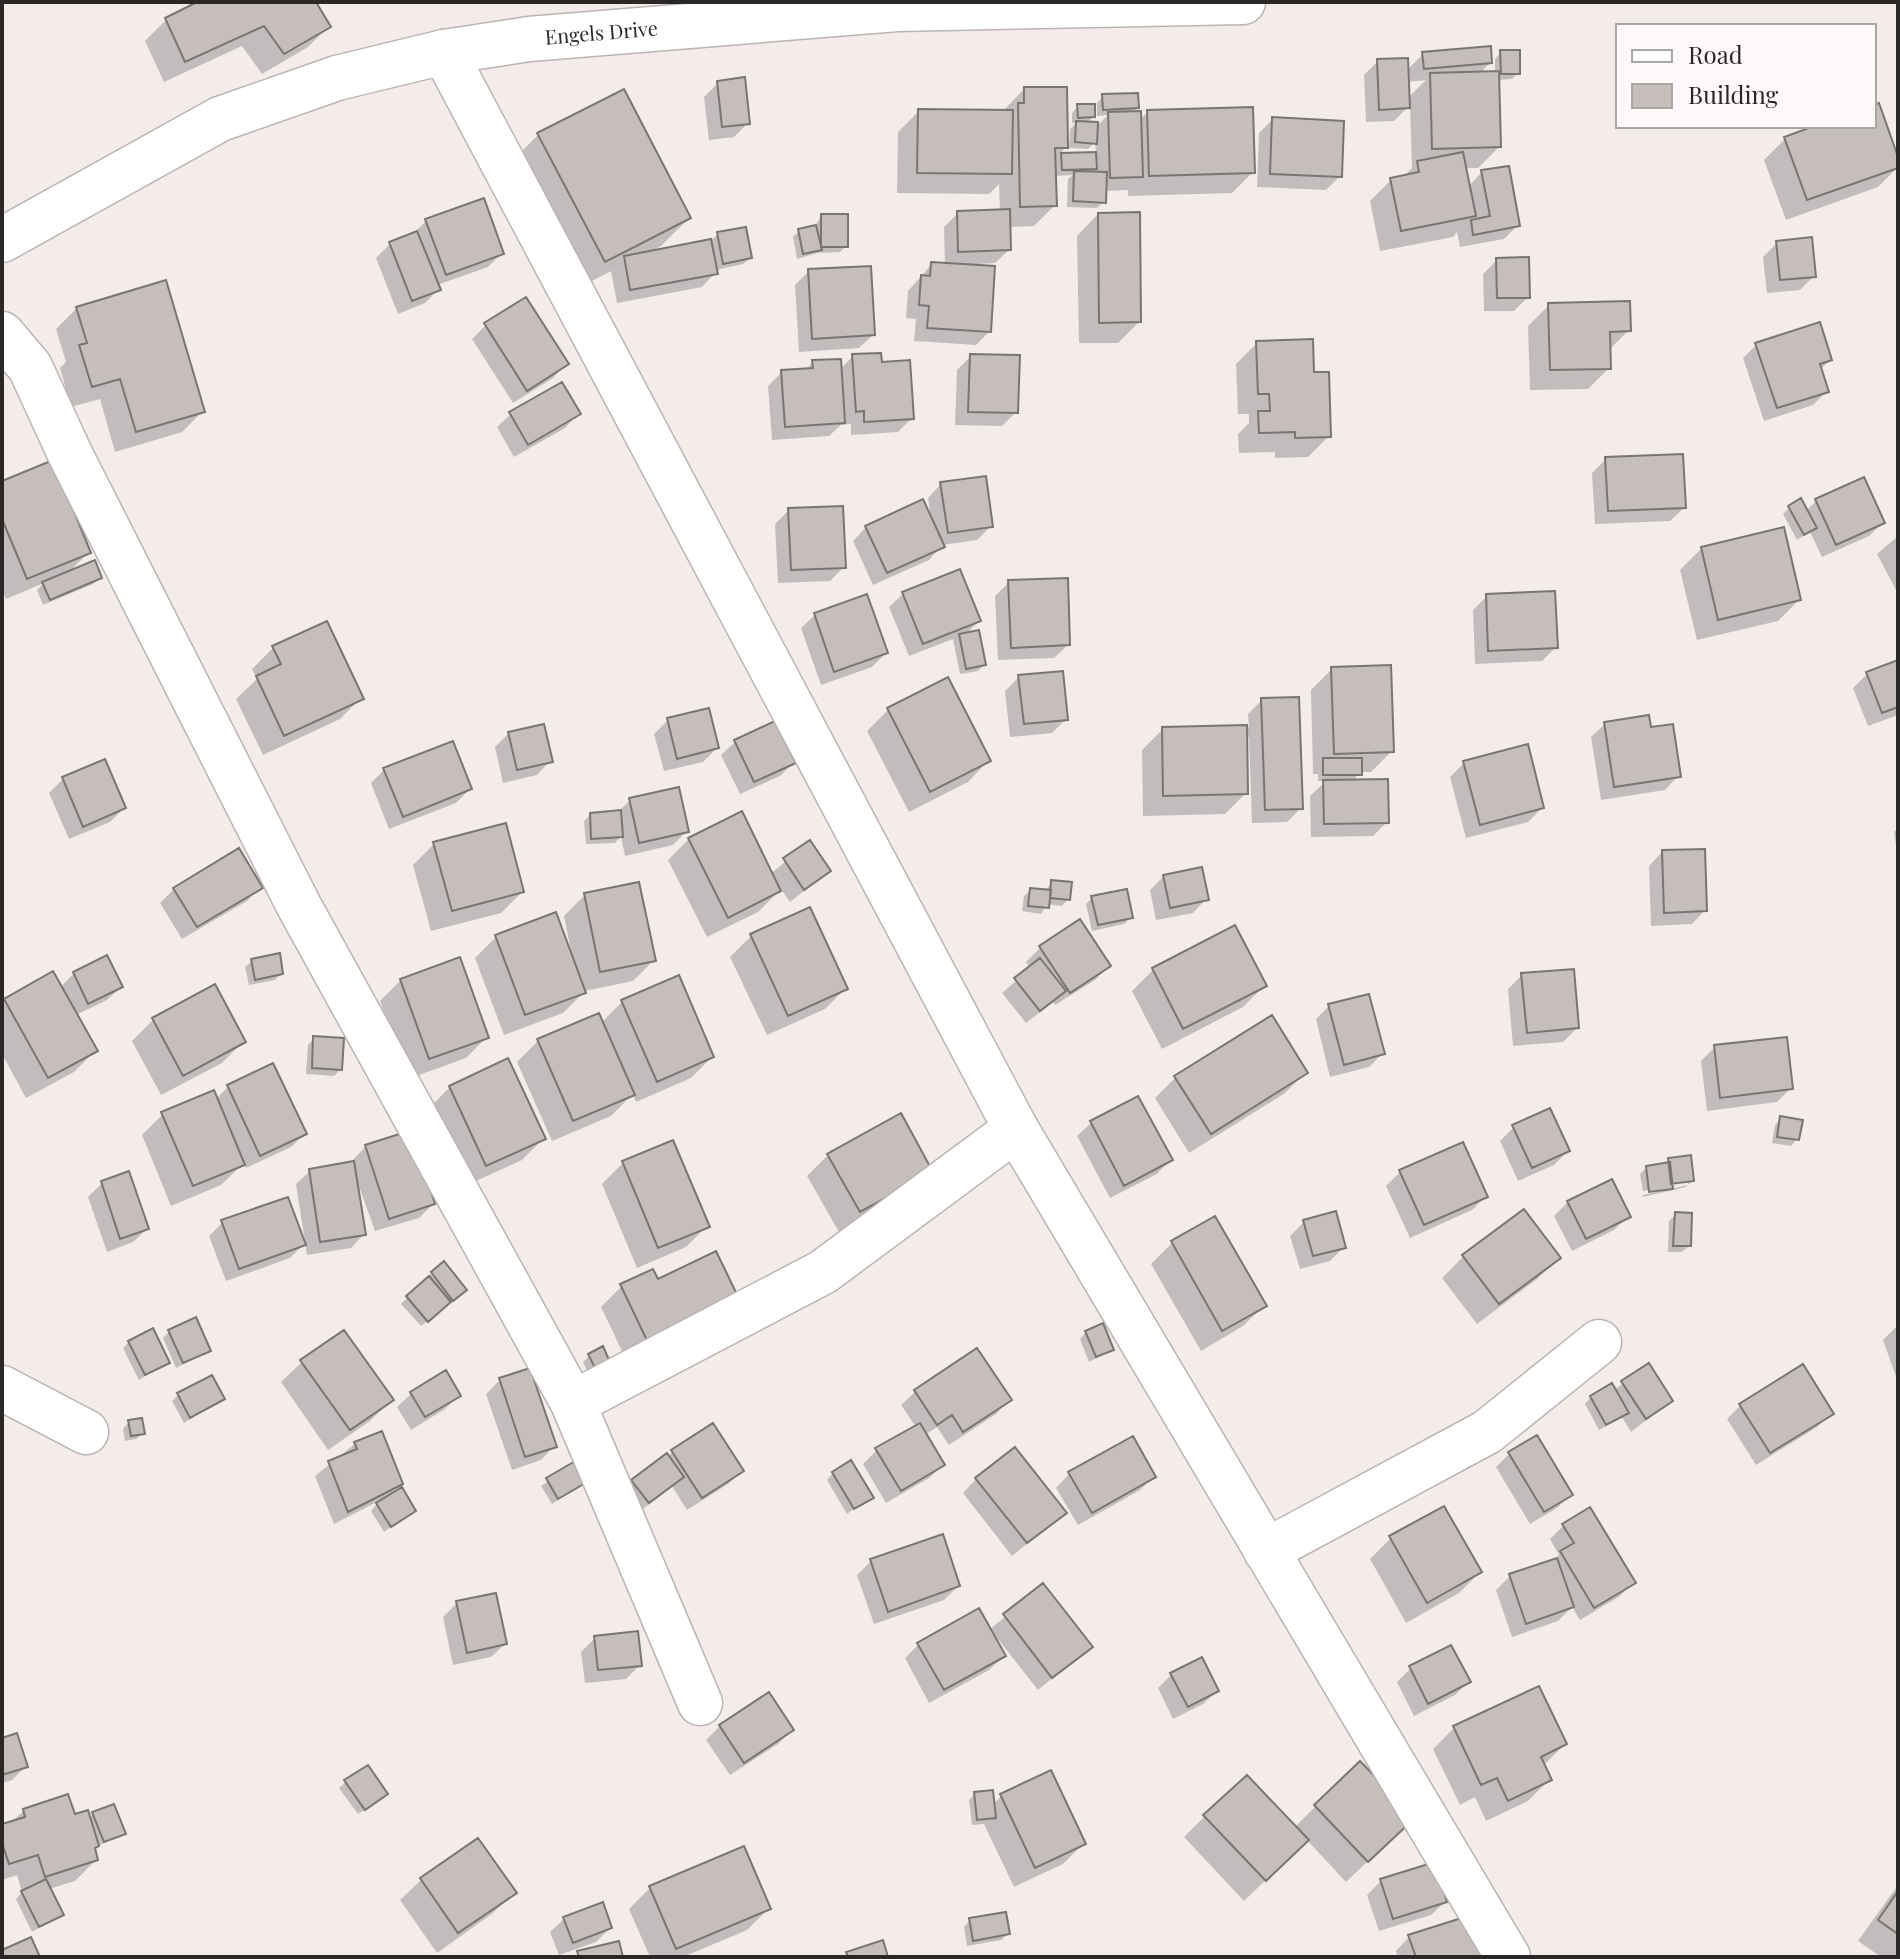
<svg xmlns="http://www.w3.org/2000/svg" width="1900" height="1959" font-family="'Playfair Display',serif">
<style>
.shadow{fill:#0003;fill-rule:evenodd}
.building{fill:#c5bebd;stroke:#7a7473;stroke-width:2}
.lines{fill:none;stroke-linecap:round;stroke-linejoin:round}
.minor-casing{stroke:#bbb4b3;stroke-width:47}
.minor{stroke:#fff;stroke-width:44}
.labels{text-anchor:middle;stroke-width:6;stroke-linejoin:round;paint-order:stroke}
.street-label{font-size:20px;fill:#2a2827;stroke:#fffafa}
</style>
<rect width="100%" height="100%" fill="#f3eceb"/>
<path class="shadow" d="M201,2h112l16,24 -21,21 -46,27 -20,-28 -78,36 -19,-41 21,-21z
M1501,52l17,21 -6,6 -15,1 2,67 -21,21h-14l4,19 14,-15 36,53 -14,14 -44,8 -3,-15 -4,5 -73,14 -10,-50 21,-21 12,-3 9,-9 -2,-63 -16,16 -28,1 -2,-47 14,-14 29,9 16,-16 67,9 -11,11 16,-1v-14zM1426,80l-18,18 -1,-16z
M718,83l30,40 -14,14 -25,3 -5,-43z
M1024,89l42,58 -7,8 37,-1 -1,-12 -7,7 -19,-1 1,-19 6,-6h-4v-10l6,-7 15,11 -7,6 10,4 12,-12 -11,1v-13l6,-7 34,12 -5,5 7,7 9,-8 105,60 -21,21 -104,3v-6l-24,1v11l-7,6 -30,-1 1,-28 5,-4 -19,1 1,29 -21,21 -26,1 1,23 -14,13 -19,1 14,67 -14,14 -62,-4 2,-22 -10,-1 2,-27 24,-27 13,1 -1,-38 14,-14 42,-1 -1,-28 -10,10 -92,-1 1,-61 21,-21h84z
M1874,107l24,60 -20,20 -92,33 -22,-60 21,-21 35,-13h54z
M1273,119l67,57 -14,14 -69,-3 2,-54z
M539,134l150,84 -28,28 -11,6 60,-11 8,-7 32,24 -7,6 -28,6v3l-13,14 -85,16 -6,-32 -34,18 -66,-127z
M1098,214l41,108 -21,21h-39l-2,-107z
M821,216l25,30 -6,6 -23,1 -20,6 -4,-22 6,-6 16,-4z
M426,221l76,32 -14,14 -51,18 2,4 -14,14 -27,11 -22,-56 14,-14 22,-9z
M1777,243l37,33 -14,14 -33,3 -4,-36z
M1497,260l31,37 -14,14h-30l-1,-37z
M809,271l64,64 -14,13 -60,4 -4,-67z
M1549,305l80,25 -21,21 1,17 -21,21 -58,1 -2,-64z
M77,308l126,103 -21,21 -67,20 -15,-53 -29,8 -11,-39 6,-6 -10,-33z
M486,325l80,39 -13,14 -40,25 -41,-64z
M1257,343l55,31 17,62 -21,21 -33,1v-6l-36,1 -1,-19 11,-11v-9h-11l-2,-50z
M1756,345l74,15 -10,10 7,21 -14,14 -49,16 -21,-63z
M853,356l27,8 32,54 -14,14 -47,3v-11l-10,1 -12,11 -57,4 -4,-54 14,-14 23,-1 8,-9 27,7z
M971,356l45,56 -14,14 -47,-1 2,-55z
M511,414h67l-13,14 -51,29 -17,-30z
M1606,459l78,49 -14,13 -75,3 -3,-51z
M2,483l87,69 -22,22 33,4 -7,6 -50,21 -6,-15 7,-7 -38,16 -4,-9z
M941,484l50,42 -14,14 -35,5 -13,15 -56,25 -20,-44 13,-14 65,-8 -3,-21z
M1816,501l67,22 -14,13 -47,21 -12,-25 -13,8 -14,-26 7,-7 16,4z
M789,510l55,57 -14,14 -52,2 -3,-59z
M1898,536v53l-2,1 -19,-36z
M1702,548l97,52 -21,21 -81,19 -17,-70z
M1009,582l59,63 -14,13 -56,2 -3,-64z
M903,594l76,27 -14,14 19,30 -6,6 -18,3 -7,-35 -44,17 -20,-49z
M1487,596l69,51 -14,14 -67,3 -2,-54z
M815,615l71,38 -14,14 -51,18 -20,-57z
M326,623l35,75 -21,21 -77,36 -27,-56 21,-20 -5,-10 21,-21z
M1898,662v53l-30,11 -15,-38 14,-14z
M1332,669l60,82 -21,21h-11l-8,10 35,40 -14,14 -62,1 -1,-41 16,-15h-8v-7h-5l-2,-84z
M1019,677l47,42 -14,14 -42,4 -5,-46z
M947,680l41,81 -20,21 -59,30 -42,-81 21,-21z
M1262,700l39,108 -14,14 -35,1 -3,-86h-4l1,56 -21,21 -82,2 -1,-66 21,-21 86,-2 -1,-13z
M668,720l49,28 -14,14 -39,9 -10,-37z
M1605,724l44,5 29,47 -13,14 -64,10 -10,-63z
M509,733l41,28 -13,14 -34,8 -8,-36z
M735,742l59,20 -14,14 -40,18 -19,-39z
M104,762l20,46 -14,14 -41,17 -20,-46 14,-14z
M1464,763l78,45 -14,14 -62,16 -16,-61z
M384,770l86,19 -14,14 -67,26 -18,-46z
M630,800l57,31 -14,14 -48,11 -4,-20 -6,7 -29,1 -2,-23 7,-7 26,-1z
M1898,828v30l-4,-26z
M689,839l81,35 39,-31 20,28 -39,31 -9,-13 -23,23 -51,25 -39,-77z
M434,844l88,48 -21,21 -70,18 -18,-66z
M1662,852l43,58 -13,14 -41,2 -2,-60z
M1164,876l42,23 -13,14 -37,7 -6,-30z
M1052,882l16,17 -6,7 -15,-2 -6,10 -19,-3 2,-15 7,-6 14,2z
M260,887l-13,14 -65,38 -22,-36 14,-14z
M585,895l69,65 -21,21 -48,10 -22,22 -59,22 -29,-77 21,-21 75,14 -7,-35z
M1092,898l39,19 -7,7 -32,7 -6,-27z
M1080,922l29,44 -14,14 -40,25 -2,-3 -27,21 -24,-30 29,-25 -5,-6 14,-14z
M751,936l95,52 -21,21 -58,26 -37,-78z
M252,961l29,12 -6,7 -26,5 -4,-18z
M1153,970l111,16 -21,21 -81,42 -30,-58z
M74,973l47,14 -14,13 -31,15 19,36 -21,21 -48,26 -24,-44v-51l58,-15z
M1522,975l55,53 -14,14 -50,4 -5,-57z
M401,980l86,57 -21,21 -58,21 -28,-78z
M214,987l29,55 -21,21 -61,32 -29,-54 21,-21z
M622,1002l90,55 -21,21 -55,24 -3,-8 -22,22 -59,25 -35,-79 21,-21 63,-18z
M1329,1006l53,48 -13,13 -39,10 -14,-58z
M314,1038l26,32 -6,6 -28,-2 2,-29z
M1715,1047l76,41 -14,14 -70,9 -6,-50z
M272,1066l33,68 -14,13 -45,21 -2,-5 -23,22 -50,21 -29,-71 21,-21 52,-14 13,-13z
M1306,1072l-21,21 -96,60 -34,-55 21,-21z
M450,1087l93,52 -21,21 -57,26 -36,-78z
M1781,1118l16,21 -6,7 -19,-3 3,-18z
M1091,1123l79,37 -13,14 -47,24 -33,-62z
M1514,1127l54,24 -14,14 -36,16 -18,-40z
M366,1146l67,58 -14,14 -44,13 -20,-56 9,59 -13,14 -44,7 -2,-12 -15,15 -64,23 -17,-45 14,-14 82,20 -9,-58 14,-13 44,-7 -1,-4z
M828,1155l82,37 -71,40 -32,-56z
M623,1163l84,63 -21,21 -49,21 -35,-84z
M1647,1167l45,14 -4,4v-4l-45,10 -3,-17z
M1400,1172l85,25 -13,13 -62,28 -24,-52z
M128,1174l19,55 -14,13 -26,10 -19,-55 14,-14z
M1688,1185l-2,2 -43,10v-2z
M1568,1202l60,14 -14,14 -42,21 -18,-35z
M1524,1212l34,46 -21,21 -60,45 -35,-46 21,-21z
M1676,1214l13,32 -7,6h-14l1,-31z
M1215,1219l49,87 -21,20 -42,25 -50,-87 21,-21z
M1304,1222l40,25 -14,14 -30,8 -10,-33z
M432,1273l27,23 -38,30 -20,-22z
M657,1281l63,49 -88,42 -31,-65 21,-21z
M1897,1326h1v56l-15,-42z
M169,1332l40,19 -33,17 -13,-30z
M1086,1332l26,18 -23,12 -9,-23z
M129,1342l38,20 -28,18 -16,-32z
M976,1351l33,49 -13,14 -47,31 -12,-18 -12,8 18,30 -14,13 -43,25 -23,-39 14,-14 39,-23 -15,-22 14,-13z
M590,1355l20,11 -19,13 -8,-17z
M302,1362l89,38 -21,21 -42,29 -47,-68z
M1648,1366l23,35 -40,31 -9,-15 -23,13 -14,-26 6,-7 23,-7z
M445,1373l14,22 -14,14 -34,21 -14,-23 14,-13z
M500,1380l54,66 -13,14 -29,10 -26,-76z
M178,1395l44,4 -38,24 -12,-22z
M1741,1405l90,8 -14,14 -61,38 -29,-46z
M129,1422l14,11 -7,6 -11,2 -2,-12z
M355,1444l46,40 -12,11 25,15 -30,22 -13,-21 8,-10 -45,23 -19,-48z
M673,1452l69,19 -14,13 -41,26 -15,-24 -38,30 -15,-21z
M1509,1454l61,41 -13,13 -27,16 -34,-57z
M576,1463l11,18 -35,23 -11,-18z
M833,1473l38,24 -24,17 -20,-34z
M1069,1474l85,2 -14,14 -62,35 -22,-37z
M976,1479l88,34 -52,43 -49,-63z
M1564,1525l69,57 -13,14 -40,24 -8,-13 -14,14 -46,16 -16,-47 14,-14 44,-15 5,-6 -9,-16z
M941,1536l17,50 -14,14 -70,24 -17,-49 14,-14z
M1391,1538l89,34 -21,21 -53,30 -36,-64z
M1043,1586l47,61 -52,43 -44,-56 9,22 -14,14 -60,33 -24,-45 14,-14 70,-14z
M457,1603l48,41 -14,13 -38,8 -10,-48z
M595,1638l45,27 -14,14 -41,4 -4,-31z
M1411,1668l57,14 -13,13 -41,21 -17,-34z
M1171,1675l46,16 -14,13 -30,15 -15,-31z
M720,1726l72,4 -14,14 -48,31 -24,-35z
M1454,1728l111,16 -22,22 6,14 -21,21 -42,20 -11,-24 -15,8 -27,-56z
M2,1740l24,26 -14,14 -10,3z
M346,1782l33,18 -21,14 -19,-26z
M975,1794l17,11 10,-9 82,47 -21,21 -49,23 -30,-63 -12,1 -3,-25z
M1316,1806l75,33 -45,43 -39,-42 -63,61 -60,-64 21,-21 89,12z
M24,1810l65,8 4,-4 30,19 -30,16 3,11 -21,21 -26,8 12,26 -29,17 -16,-33 6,-7 -5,-17 -15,5v-54l8,-2z
M478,1840l36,52 -21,21 -56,40 -37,-53 21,-20z
M1381,1881l64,21 -14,13 -52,16 -12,-36z
M1898,1885v72h-17l-23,-16z
M650,1888l118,21 -21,21 -64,27h-33l-21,-48z
M564,1919l46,9 -14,14 -37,13 -9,-23z
M970,1920l38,14 -7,6 -34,6 -3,-19z
M1409,1937l74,20h-85l-2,-6z"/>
<path class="building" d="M197,2h119l15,25 -47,27 -20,-28 -79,36 -20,-44z
M1491,46l1,17 -68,6 -2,-17z
M1500,50h20v24h-19z
M1408,58l2,50 -31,2 -2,-51z
M1499,71l2,76 -69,2 -2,-76z
M745,77l5,47 -28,3 -5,-46z
M1024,87h43l1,61h-13l2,58 -37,1 -2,-104h6z
M624,89l67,129 -86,44 -68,-129z
M1138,93l1,15 -36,2 -1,-16z
M1879,103l19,54v11l-91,32 -23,-63 30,-11h60v-21z
M1077,104h18v13l-17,1z
M1253,107l2,66 -106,3 -2,-66z
M918,109l95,1 -1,64 -95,-1z
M1141,111l2,66 -33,1 -2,-66z
M1272,117l72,4 -2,56 -72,-3z
M1076,121l22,1 -1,22 -22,-2z
M1096,152l1,17 -35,1 -1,-17z
M1463,152l13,64 -75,15 -11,-53 29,-6 -2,-11z
M1509,166l11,60 -47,9 -2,-15 19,-4 -9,-46z
M1074,171l33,1 -1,31 -33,-2z
M484,198l20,56 -58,21 -21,-56z
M1010,209l1,41 -53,2 -1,-41z
M1140,212l1,110 -42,1 -1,-110z
M821,214h27v33h-27z
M816,225l6,25 -19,4 -5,-25z
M746,227l6,31 -29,6 -6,-32z
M417,231l24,59 -29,11 -23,-59z
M1812,237l4,40 -36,3 -4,-39z
M711,239l7,35 -88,16 -6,-34z
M1529,257l1,41h-33l-1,-40z
M931,262l64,4 -4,66 -64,-4 2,-22 -10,-1 2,-30 9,1z
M871,266l4,69 -63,4 -4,-70z
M166,280l39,132 -69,20 -16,-53 -28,8 -13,-42 8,-2 -11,-36z
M526,297l43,67 -42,27 -43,-68z
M1630,301l1,30 -21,1 1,37 -61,1 -2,-67z
M1820,322l12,38 -12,4 9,28 -52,16 -22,-65z
M1313,339l1,33h15l2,65 -36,1v-6l-36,1 -1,-22h12l-1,-17h-11l-2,-53z
M881,353l1,9 28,-2 4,59 -50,3v-11l-8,1 -4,-58z
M970,354l50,1 -2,58 -50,-1z
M841,359l4,64 -60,4 -4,-57 32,-2 -1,-8z
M562,382l19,32 -53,31 -19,-33z
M1683,454l3,54 -78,3 -3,-54z
M53,460l38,93 -64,26 -25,-60v-38z
M986,476l7,51 -45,6 -8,-51z
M1864,477l21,46 -49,22 -21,-46z
M1801,498l16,30 -13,7 -16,-29z
M923,499l22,48 -58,26 -22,-47z
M843,506l3,62 -55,2 -3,-62z
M1784,527l17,73 -83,20 -17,-73z
M95,560l7,18 -52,22 -8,-18z
M960,569l21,52 -58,23 -21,-52z
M1068,578l2,67 -59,3 -3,-68z
M1555,591l3,57 -70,3 -2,-57z
M867,594l21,59 -54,19 -20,-59z
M327,621l37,78 -80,37 -28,-60 25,-12 -9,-18z
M979,630l7,35 -20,4 -7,-35z
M1898,660v47l-16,6 -16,-41z
M1391,665l3,87 -60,2 -3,-87z
M1063,671l5,49 -44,4 -6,-49z
M948,677l43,84 -61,31 -43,-84z
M1299,697l4,112 -38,1 -4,-112z
M709,708l10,40 -42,11 -10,-41z
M1649,715l2,12 22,-3 8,53 -67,10 -10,-65z
M775,721l21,42 -42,19 -20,-42z
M544,724l9,38 -36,8 -9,-38z
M1247,725l1,69 -85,2 -1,-69z
M453,741l19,48 -69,28 -20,-49z
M1528,744l16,64 -64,17 -17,-64z
M1323,758h39v17h-39z
M105,759l21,49 -43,19 -21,-50z
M1388,779l1,44 -65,1 -1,-44z
M679,787l10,45 -50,11 -10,-45z
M621,810l2,27 -32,2 -1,-26z
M742,811l39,80 -53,27 -40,-80z
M506,823l18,69 -72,19 -19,-69z
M810,840l21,31 -27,19 -21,-32z
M239,848l24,40 -66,39 -24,-39z
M1705,849l2,62 -43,2 -2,-63z
M1202,867l7,33 -39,8 -7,-33z
M1051,880l21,2 -2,18 -20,-2z
M639,882l17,79 -56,11 -16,-79z
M1030,888l21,2 -2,18 -21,-2z
M1127,889l6,29 -35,7 -7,-29z
M810,907l38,82 -60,27 -38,-82z
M556,912l30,81 -61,22 -30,-80z
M1080,919l31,47 -41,27 -31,-47z
M1235,925l32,61 -84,43 -31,-61z
M280,953l3,21 -28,6 -4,-21z
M107,955l16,32 -35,17 -15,-32z
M460,957l29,81 -60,21 -29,-80z
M1040,958l26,33 -26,20 -26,-33z
M1574,969l5,59 -52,5 -6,-60z
M53,971l45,80 -50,27 -44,-79z
M679,975l35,82 -57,25 -36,-82z
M215,984l31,58 -63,34 -31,-58z
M1369,994l16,60 -41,11 -16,-61z
M599,1013l36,82 -62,26 -36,-82z
M1272,1015l36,58 -97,61 -37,-58z
M313,1036l31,2 -2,32 -30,-2z
M1787,1037l6,52 -73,9 -6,-53z
M508,1058l38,81 -60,27 -37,-80z
M273,1063l34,71 -47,22 -33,-71z
M214,1090l31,75 -52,21 -32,-74z
M1138,1096l35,64 -49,26 -34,-65z
M1550,1108l20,43 -38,17 -20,-43z
M901,1113l32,59 -73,40 -33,-58z
M1780,1116l23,4 -4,20 -22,-3z
M412,1130l23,74 -46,15 -24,-74z
M673,1140l37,87 -52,21 -36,-87z
M1463,1142l25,55 -64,28 -25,-55z
M1691,1155l3,26 -23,3 -3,-26z
M354,1161l12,74 -46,7 -11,-73z
M1670,1162l3,27 -24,3 -3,-26z
M129,1171l20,58 -29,10 -19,-58z
M1612,1179l19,38 -45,22 -19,-38z
M288,1197l18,48 -67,24 -18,-49z
M1524,1209l37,49 -62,46 -37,-49z
M1336,1211l10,37 -33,8 -10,-36z
M1675,1212l17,1 -1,33h-18z
M1215,1216l52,90 -45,25 -51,-90z
M716,1251l28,58 -91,44 -33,-69 33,-15 5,10z
M444,1261l23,29 -14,11 -22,-29z
M429,1276l22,26 -23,20 -22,-26z
M196,1317l15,34 -28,12 -15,-33z
M1103,1323l11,27 -18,7 -11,-26z
M153,1328l17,35 -25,12 -17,-34z
M344,1330l50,70 -44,30 -50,-70z
M603,1346l9,21 -14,7 -10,-20z
M977,1348l35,52 -49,32 -11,-17 -15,10 -23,-35z
M1649,1363l24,38 -27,18 -25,-38z
M1803,1364l31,50 -64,39 -31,-49z
M530,1368l27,79 -32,10 -26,-79z
M446,1370l15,26 -36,21 -15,-25z
M212,1375l13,24 -35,19 -13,-25z
M1612,1383l17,30 -23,12 -16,-29z
M142,1418l3,16 -14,2 -3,-16z
M713,1423l31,48 -42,27 -31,-48z
M920,1423l25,42 -44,26 -26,-43z
M382,1431l21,53 -55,28 -20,-51 29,-12 -3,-7z
M1537,1435l36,60 -29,17 -36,-60z
M1133,1436l23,41 -64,36 -24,-41z
M1015,1447l52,66 -40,30 -52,-65z
M667,1453l17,24 -35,26 -18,-23z
M577,1460l12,21 -31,18 -12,-21z
M851,1460l23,38 -20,11 -22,-37z
M402,1487l14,24 -25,16 -15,-24z
M1444,1506l38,66 -55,31 -38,-67z
M1590,1507l46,76 -42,25 -34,-57 14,-8 -12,-19z
M943,1534l17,52 -72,26 -18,-53z
M1557,1558l17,49 -48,17 -17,-50z
M1043,1583l50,64 -41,31 -49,-64z
M496,1593l11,51 -40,9 -11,-52z
M979,1608l27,48 -62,34 -27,-47z
M638,1631l4,35 -44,4 -4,-34z
M1451,1645l20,37 -43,22 -19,-38z
M1202,1657l17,34 -31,16 -18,-34z
M1539,1686l28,58 -26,13 11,23 -44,21 -11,-23 -16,7 -28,-59z
M769,1692l25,38 -50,33 -25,-38z
M17,1733l11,34 -26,8v-37z
M1360,1761l55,57 -47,44 -54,-57z
M368,1765l20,29 -23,16 -21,-30z
M1051,1770l35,74 -51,24 -35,-74z
M1247,1775l62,65 -43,41 -63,-66z
M993,1790l3,28 -19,2 -3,-28z
M68,1794l7,20 13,-4 11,36 -4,2 3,12 -53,17 -7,-22 -29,9 -7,-21v-19l23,-7 -2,-8z
M114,1804l12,30 -22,8 -12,-30z
M478,1838l39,55 -59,40 -38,-55z
M744,1846l27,63 -95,40 -27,-63z
M1435,1862l12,40 -54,17 -13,-40z
M46,1879l18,36 -25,12 -18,-36z
M1898,1891v43l-20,-14z
M603,1902l9,26 -39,15 -10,-26z
M1006,1912l4,22 -37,7 -4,-23z
M1471,1915l14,42h-69l-8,-22z
M31,1937l9,20h-38v-7z
M883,1940l5,17h-40l-2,-5z
M619,1941l4,16h-44l-2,-6z"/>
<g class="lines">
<defs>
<g id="minor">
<path d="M444,52l572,1077 492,828"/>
<path id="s1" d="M2,240l218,-121 117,-41 107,-26 85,-13 368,-30 346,-7"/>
<path d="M2,334l28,33 40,87 229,452 274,497 127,300"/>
<path d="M2,1388l84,44"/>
<path d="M573,1403l250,-131 193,-143"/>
<path d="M1266,1551l221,-119 112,-90"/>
</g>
</defs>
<use href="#minor" class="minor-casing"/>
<use href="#minor" class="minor"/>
</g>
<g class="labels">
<g class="street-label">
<text dy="7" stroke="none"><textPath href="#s1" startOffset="642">Engels Drive</textPath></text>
</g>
</g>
<rect width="1900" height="1959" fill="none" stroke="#2a2827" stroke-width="8"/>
<rect x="1616" y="24" width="260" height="104" fill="#fffafa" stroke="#aaa6a6" stroke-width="2"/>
<rect x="1632" y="50" width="40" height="12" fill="#ffffff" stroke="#aaa6a6" stroke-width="2"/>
<text x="1688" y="64" font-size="24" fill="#2a2827">Road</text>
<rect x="1632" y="84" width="40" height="24" fill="#c5bebd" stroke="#aaa6a6" stroke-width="2"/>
<text x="1688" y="104" font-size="24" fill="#2a2827">Building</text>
</svg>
